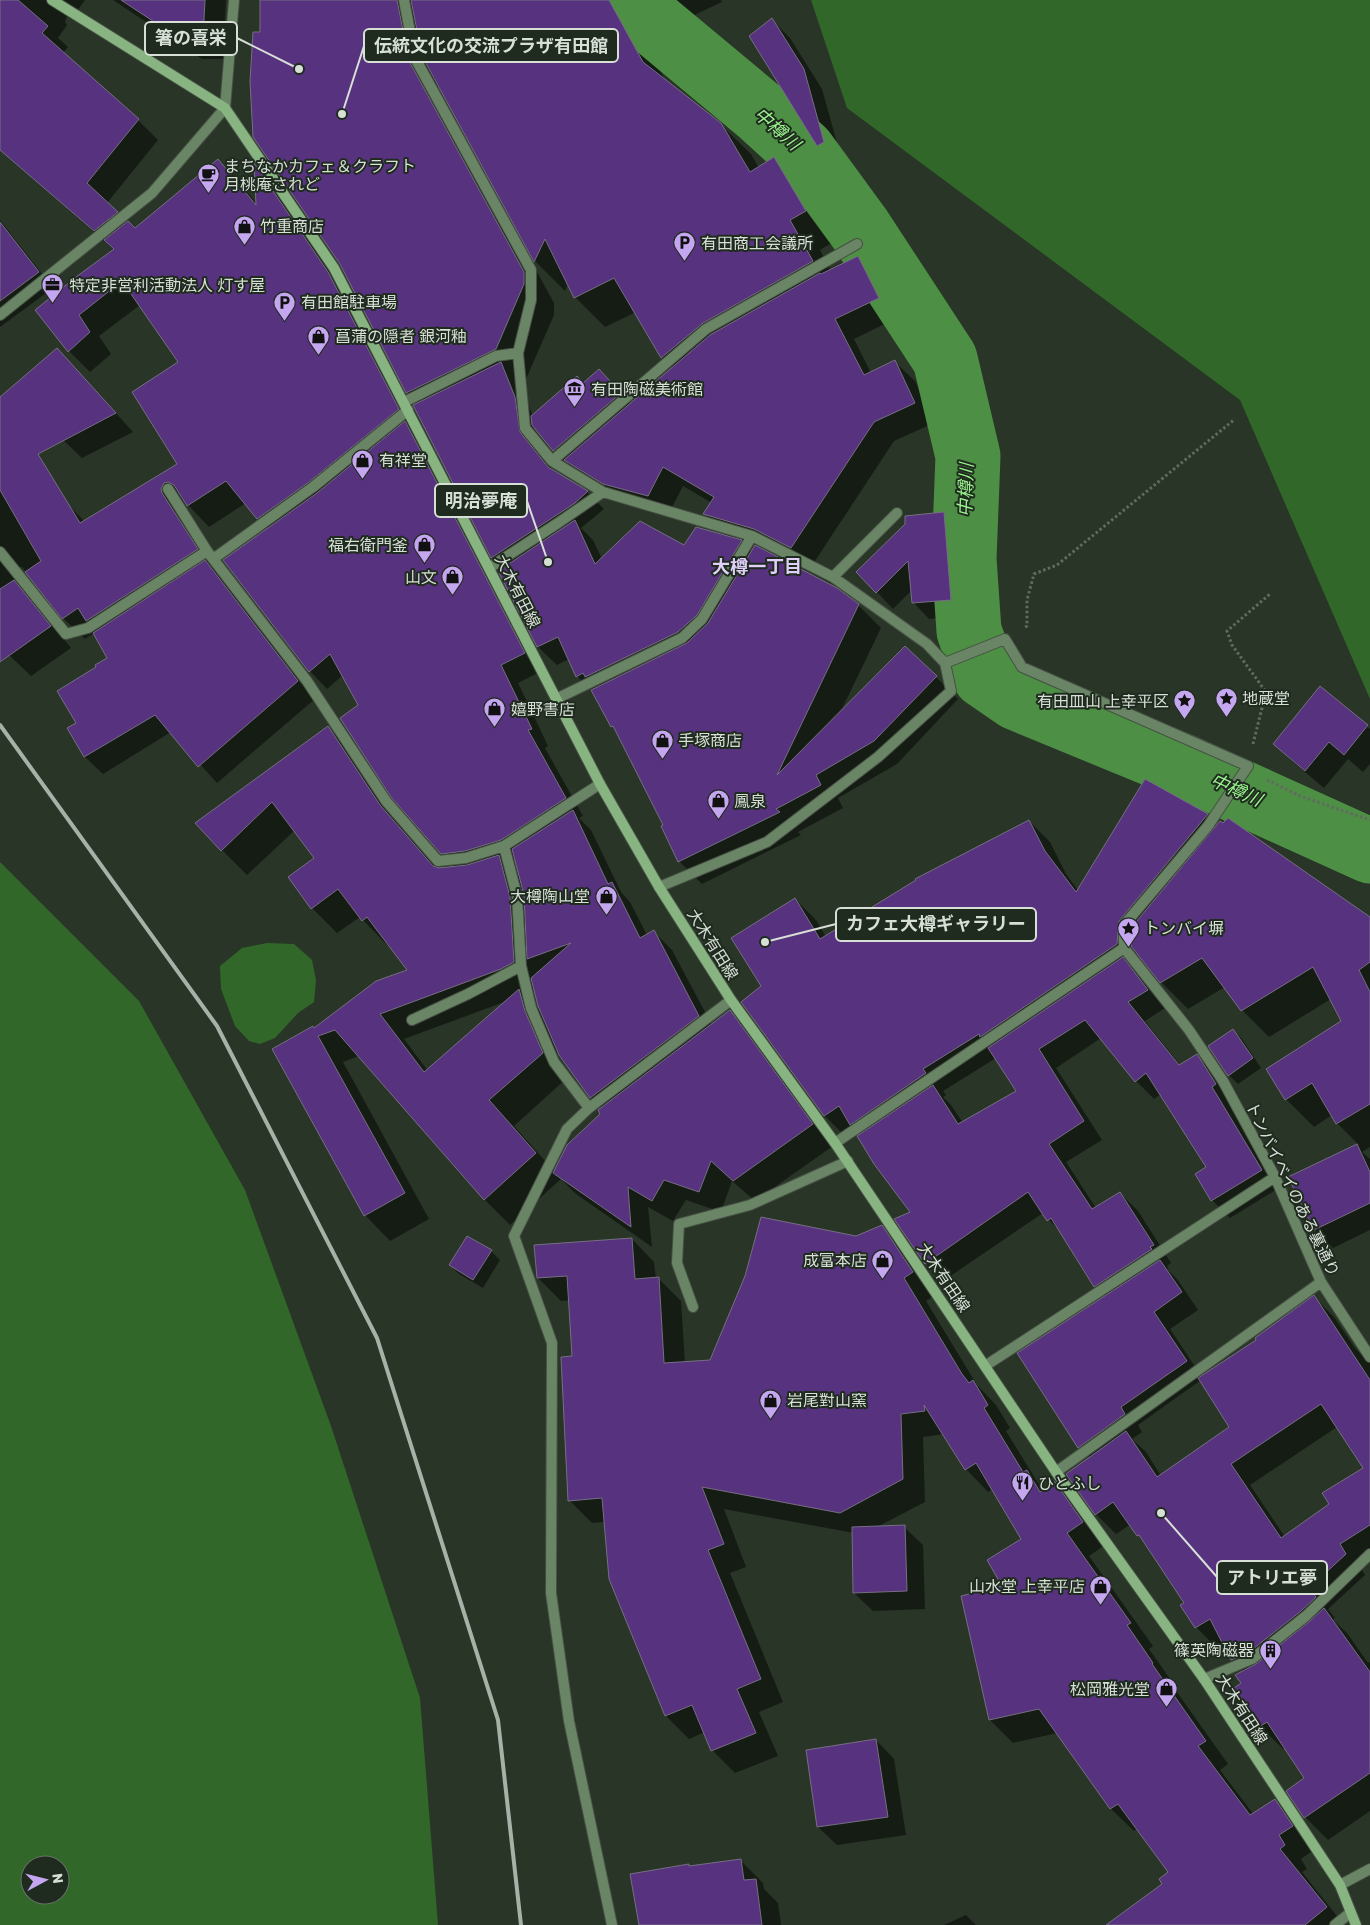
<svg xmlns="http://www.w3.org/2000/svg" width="1370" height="1925" font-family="Rubik,'Noto Sans JP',sans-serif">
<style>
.green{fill:#316729;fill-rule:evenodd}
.shadow{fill:#0007;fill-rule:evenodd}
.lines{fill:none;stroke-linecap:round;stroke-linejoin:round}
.river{stroke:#4d8f44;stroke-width:65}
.building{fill:#57327f;stroke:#766f81;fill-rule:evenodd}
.minor-casing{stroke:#455043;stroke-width:12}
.secondary-casing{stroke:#455043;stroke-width:12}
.path{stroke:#616b5f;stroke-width:3;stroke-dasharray:2.5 2.5;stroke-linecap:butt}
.minor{stroke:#698565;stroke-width:10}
.secondary{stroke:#87b481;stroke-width:10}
.rail{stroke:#a8b1a7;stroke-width:4}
.labels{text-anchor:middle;stroke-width:4;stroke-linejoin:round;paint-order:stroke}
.poi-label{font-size:16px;fill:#d7dfd6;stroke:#1f2b1e;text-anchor:start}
.street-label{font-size:16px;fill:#d7dfd6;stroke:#1f2b1e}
.water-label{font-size:18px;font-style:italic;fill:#9af28e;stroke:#1f2b1e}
.neighbourhood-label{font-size:18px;font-weight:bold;fill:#dfcff9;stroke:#1f2b1e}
.leader{fill:none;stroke:#d7dfd6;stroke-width:2}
.callout-dot{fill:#d7dfd6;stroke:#1f2b1e;stroke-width:2}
.callout{fill:#1f2b1e;stroke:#d7dfd6;stroke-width:2}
.callout-label{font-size:18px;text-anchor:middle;font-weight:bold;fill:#d7dfd6}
</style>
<rect width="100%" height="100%" fill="#293527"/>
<path class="green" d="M811,0h559v699l-130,-299 -393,-292z
M0,862l139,139 106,189 86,236 89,272 18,227h-438zM30,1865h30v30h-30z
M267,943l27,1 18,16 4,20 -2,22 -16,11 -23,25 -15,6 -11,-3 -14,-15 -14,-37 -1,-23 22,-18z"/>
<path class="shadow" d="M0,0h85l-10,14 -8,2 -2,6 2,3 -9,13 10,9 -5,6 75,67 20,20 -51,63 28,27 83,-69 21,21 18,22 -2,-38 20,19 74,109 193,377 -24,12 30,63 -3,2 38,68 -4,2 12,12 30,62 9,10 17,33 7,-3 18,18 40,75 18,-13 21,21 82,113 -78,55 -23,-20 -11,31 -35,-12 -13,21 -25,-14 4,40 -76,-53 -15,-15 -51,46 -26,-26 -125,-143 -16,6 86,157 -39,22 -25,-26 -50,-186 94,-58 -20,-27 -1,2 -28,-29 -23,16 -25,-25 4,-50 -21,-28 -48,45 -25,-25 106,-122 26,25 51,79 33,36 18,-1 -14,-14 -99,-178 -16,14 -17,-18 -42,-142 -22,-26 -37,24 -22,-23 -5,7 36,60 -2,1 99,127 -98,84 -46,-51 -68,42 -18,-17 -17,-28 10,-6 20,-56 10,-9 -14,-25 -9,6 -22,-21 -41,-51h-5l-2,12 56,69 -40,28 -22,-21 -9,-13v-207l85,87 94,-58 1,-102 -40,-57 -41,31 12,18 -21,18 -21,-21 -32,-40 77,-61 -114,-101zM516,858l5,20 -17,-16zM535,989l7,24 -18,-18zM507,1001l-79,70 -24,-32zM555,1050l36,48 11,10v6l-47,58 -41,-46 53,-48z
M113,0h113l-3,59h-21z
M262,0h459l1,2 -79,37 23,43 54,42 31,30 8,14 15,-9 30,30 31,52 -15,9 11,21 26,-13 20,19 20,41 -43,21 17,34 24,-11 20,19 19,42 -40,18 -83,126 -36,-18 -38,-11 15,14 106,53 23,23 -41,85 96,-36 22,22 -61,65 -59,34 5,10 -45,24 3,3 -99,49 -23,-23 -14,-36 -48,-94 -5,-5 -17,-32 -18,-18 -8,-17 -12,6 -19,-18 -39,-76 4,-3 -11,-10 -77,-152 4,-2 -12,-12 -66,-129 -80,-230zM437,81l98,180 30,30 3,-8 7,14 30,30 31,-15 26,45 11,11 -42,36 -32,-33 -15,13 -51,32 -14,-33 7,-4 28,-64v-12l-115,-211zM533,425l21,25 31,30 83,35 15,-29 29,17 -7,11 23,23 -43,10 -83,12 -9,-19 -12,-12 23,-19 -17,-17 -33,-21 -17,-20z
M772,20l18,18 32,51 20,72 -6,2 -18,-18z
M0,220l53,68 -53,39z
M57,350l18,18 58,64 -51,26 -19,-18z
M943,514l17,16 6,85 -37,4 -16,-17 -1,-12 -19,19 -35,-37z
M1320,688l50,41v35l-7,8 -15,-13 -24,29 -31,-26 -19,-18z
M1207,815l10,11 153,93v228l-8,5 8,7v71l-37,18 -18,-18 -25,-52 69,-33 -22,-22 -5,-8 -18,12 -28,-28 -18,-29 74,-49 -11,-22 -62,38 -27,-27 -17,-23 -37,22 -27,-27 -22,-28 -1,12 -5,3 32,39 -20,13 36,45 16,-10 18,18 19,28 -5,3 50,83 -49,30 -18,-18 -4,-32 -47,-74 -7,5 -18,-18 -35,-43 -45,30 46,72 -36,22 30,46 24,-15 18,18 33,52 -4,3 2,2 -2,1 10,10 21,31 -28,19 32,48 55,-37 57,-43 20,20 21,31 15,15v89l-33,-25 -87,58 35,52 45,-33 40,-39v93l-11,7 6,10 -37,34 7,9 -2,2 14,13 21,30 2,-1v149l-42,29 -23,-23 1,-39 -21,-30 -2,1 -23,-23 -24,-37 7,-6 1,-11 -12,-13 -8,-16 -7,5 -21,-21 -14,-22 3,-2 -39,-60 -15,-19 -15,10 -20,-20 -6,-56 -11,-11 27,-150 -11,-11 -31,-50 -21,-23 -100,68 -17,-18 -14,-51 -50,-77 -5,-5 -11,7 -21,-21 -82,-114 20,-16 32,-87 21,21 10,17 203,-116 21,21 16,32 12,16zM996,1058l22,33 -55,32 -12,-18 -8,-8 3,-2 -3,-4zM1201,1380l30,47 -70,49 -15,-24 -14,-13 10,-7 -4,-7z
M1233,1030l9,9 19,29 -23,16 -9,-9z
M881,1226l23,23 31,46 -9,6 51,84 19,20 14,23 -4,3 32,52 7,7 10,-6 22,23 28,38 -16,11 64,90 -4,3 26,37 -1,2 54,76 -8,6 34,45 21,-15 22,23 18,26 -14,10 6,10 -5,3 42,53h-218l38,-41 6,-12 -32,-44 -4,3 -23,-22 -54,-76 -44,10 -23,-23 14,-133 18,-48 -29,-50 -5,3 -22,-23 -22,-35 -21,3 2,65 -48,25h27l19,18 2,64 -52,2 -19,-18v-60l-130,-24 22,58 -16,6 53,129 -24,10 19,44 -43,17 -22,-22 -8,-19 -16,7 -23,-23 -56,-137 -5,-57 -13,1 -23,-23 4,-143 -3,-57 -9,1 -23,-23 94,-39 22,23 2,17 2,-1 23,23 4,62 26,-2 145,-124z
M491,1251l9,9 -17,28 -24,-14 -9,-9z
M876,1740l18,19 12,76 -69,10 -19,-18z
M740,1860l23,23 1,6 14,14 3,22h-141l48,-60 2,2z
M966,1915l10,10h-32z"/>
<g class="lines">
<path class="river" d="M637,0l8,16 114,95 44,40 57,78 85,130 23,97 -4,103 5,72 16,45 32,22 170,70 183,83"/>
</g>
<path class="building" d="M0,0h18l30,26 -6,7 97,86 -52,64 31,29 -24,19 -94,-81z
M121,0h84l-2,39h-23z
M260,0h137l12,61 115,211v12l-28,65 -90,44 -66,-129 -87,-127 -3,-56 3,-49h7z
M411,0h198l34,62 78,61 29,49 24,-15 32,54 -16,9 23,41 -110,62 -42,35 -47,-80 -40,20 -29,-59 -11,23 -112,-206z
M772,18l32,51 20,73 -7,4 -68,-110z
M218,159l38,46 -2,-42 74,109 71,137 -90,73 -52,37 -31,-38 -39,25 -13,-21 -6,-3 -4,1 -3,6 1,4 36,56 -112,72 -8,-13 -16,11 -37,-47 16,-11 -41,-71v-93l57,-49 59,65 -78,41 42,69 97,-59 -45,-72 46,-30 -56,-81 -43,34 11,17 -22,20 -33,-42 41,-33 38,-28 -10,-9 24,-19 7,7z
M0,222l39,50 -39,29z
M858,256l21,42 -44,21 29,56 31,-15 20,43 -41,19 -83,126 -37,-19 -51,-15 11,-17 -51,-30 -15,29 -45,-12 -39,-24 146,-125 110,-62 1,1z
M501,362l14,35 5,35 28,35 40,24 -13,12 -84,55 -78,-153z
M599,369l22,24 -68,58 -21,-26 -1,-9 46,-40 6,7z
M405,421l120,232 -24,12 31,64 -4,1 38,68 -65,42 -36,11 -24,3 -50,-57 -51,-79 18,-13 -28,-51 -21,18 -86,-112 94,-67z
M944,512l7,88 -39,3 -4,-42 -32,32 -20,-21 49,-48v-8z
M575,520l20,44 45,-43 44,24 12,-18 46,13 -45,75 -19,17 -93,45 -2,-4 -7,4 -18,-40 -21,10 -39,-76z
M755,545l82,43 22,16 -82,171 128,-129 32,30 -63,65 -58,34 5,10 -45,24 4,3 -102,50 -17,-36 2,-1 -50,-99 -2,1 -20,-37 96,-47 21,-20z
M205,560l93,121 -100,86 -43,-52 -71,42 -17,-29 9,-5 -19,-32 39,-24 -1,-2 12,-7 -14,-25z
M14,580l37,46 -51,36v-73z
M1320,686l48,39 -24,30 -15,-13 -24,29 -32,-27z
M328,726l52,79 53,61 6,2 28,-3 32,-10 11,42 4,65 -13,7 -121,45 44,58 95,-83 6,22 18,42 -54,47 47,53 -52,47 -149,-170 -17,6 87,157 -41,23 -92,-167 41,-23 1,2 62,-47 31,-11 -40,-53 -5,4 -24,-32 -27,20 -23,-32 26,-19 -42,-56 -51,49 -26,-28z
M1145,779l63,35 -89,107 -2,23 -137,93 -1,-3 -56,35 3,4 -76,52 -11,-19 -15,10 -83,-114 20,-16 -30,-48 64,-40 25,41 96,-59 -1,-1 114,-59 16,31 31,41z
M573,810l35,74 4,-2 28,56 14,-8 45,86 -109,82 -31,-43 -21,-49 -7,-28 40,-35 -44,16 -3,-64 -12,-46z
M1228,818l142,99v45l-11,8 11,22v112l-34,20 -24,-41 -27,17 -19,-31 75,-48 -28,-54 -72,44 -39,-53 -42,25 -29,-37v-18l89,-107 3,2z
M1123,957l25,33 -20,12 51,63 18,-11 19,30 -4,3 50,83 -51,31 -16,-27 11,-7 -60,-94 -11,9 -50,-62 -46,29 45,72 -35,23 43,65 28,-17 34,53 -4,2 2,2 -58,38 -43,-69 -4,3 -19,-29 -103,72 -31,-45 16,-7 -36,-48 -17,-28 76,-51 25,39 58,-33 -28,-43z
M730,1010l83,114 -80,57 -22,-20 -12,31 -35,-12 -12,21 -24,-14 3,40 -78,-54 14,-28 33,-31 -2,-4z
M1233,1029l20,29 -25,18 -20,-30z
M1357,1144l13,28v31l-56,27 -26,-53z
M761,1217l95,19 26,-11 31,47 -9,6 58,96 7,9 4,-3 15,25 -4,3 39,64 4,-2 13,22 15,-10 28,40 -16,11 64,90 -4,2 26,38 -1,1 54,77 -8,5 52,69 25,-16 18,27 -14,9 6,10 -5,4 47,58 -22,18h-199l56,-41 -3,-5 9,-7 -50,-68 -8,5 -71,-100 -50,11 -28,-124 41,-10 -15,-26 34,-21 -45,-76 -11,7 -41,-65 1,6 -24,3 2,65 -63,34 -138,-26 22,57 -16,6 53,129 -24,10 19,44 -45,18 -19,-46 -27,11 -56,-137 -7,-81 -34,3 -7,-144 11,-1 -5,-80 -30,2 -3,-33 98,-7 3,41 24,-2 5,86 46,-3 35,-84z
M467,1236l25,14 -19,30 -24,-15z
M1160,1260l22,32 -28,20 33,49 -66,46 4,7 -47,34 -61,-95z
M1314,1295l56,85v145l-30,19 6,10 -37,34 7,9 -15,14 -53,42 -17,7 -21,-41 -15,9 -15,-23 4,-2 -45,-68 -2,1 -24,-34 -18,13 -29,-41 60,-43 31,46 72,-50 -31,-49 58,-38 -1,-2zM1321,1404l42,64 -41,25 7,11 -48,34 -50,-74z
M905,1525l2,66 -54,2 -1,-66z
M1324,1608l46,64v101l-66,45 -18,-27 18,-13 -37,-56 -8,5 -25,-39 7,-5 -6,-8 21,-11 54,-43z
M876,1739l12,78 -71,10 -11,-77z
M741,1859l3,21 12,-1 6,46h-123l-9,-51 59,-10v2z"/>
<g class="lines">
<defs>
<path id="minor" d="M404,0l11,58 116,212v30l-13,53 7,75 27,33 51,31 149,44 81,41 94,67 18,19 6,28 -73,66 -111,85 -108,45
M0,315l152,-122 73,-85 9,-108
M404,402l92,-46 22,-3
M552,461l154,-132 151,-85
M168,489l39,62 100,130 79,120 52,60 28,-3 38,-12 96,-62
M0,552l66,82 22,-6 119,-77
M213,559l100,-72 95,-77
M489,568l69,-45 45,-31
M833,577l64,-64
M945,663l60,-24 17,28 226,99 -40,60 -84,99v23l65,82 34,51 52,96 46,105 49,75
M556,699l126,-61 20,-19 50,-83
M504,846l13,50 4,70 10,42 23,54 35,46 142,-108
M412,1020l56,-26 53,-28
M589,1108l-22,21 -53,107 38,107 -1,250 18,128 43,204
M835,1143l289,-195
M693,1307l-16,-44 2,-39 71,-19 98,-44
M985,1366l290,-189
M1056,1472l265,-190
M1204,1679l48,-20 54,-43 64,-62
M1340,1885l30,-16
M1335,1925l15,-12"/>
<path id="secondary" d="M52,0l173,108 109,160 266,516 59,103 72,113 104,143 221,329 148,207 136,206 16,40"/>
</defs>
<use href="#minor" class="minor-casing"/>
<use href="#secondary" class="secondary-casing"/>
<path class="path" d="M1025,627l2,-1v-26l7,-26 23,-9 178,-146
M1253,744l13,-52 -34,-47 -5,-14 43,-37
M1267,780l33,16 70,24"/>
<use href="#minor" class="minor"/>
<use href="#secondary" class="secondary"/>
<path class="rail" d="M0,725l217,301 160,312 121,382 23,205"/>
</g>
<defs>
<symbol id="cafe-pin" viewBox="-11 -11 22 30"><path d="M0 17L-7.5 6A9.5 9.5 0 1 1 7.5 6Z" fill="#c5a6f0" stroke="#1f2b1e"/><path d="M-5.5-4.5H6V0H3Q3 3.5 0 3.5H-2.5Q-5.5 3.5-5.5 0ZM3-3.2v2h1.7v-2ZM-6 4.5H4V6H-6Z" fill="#111"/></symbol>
<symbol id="shop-pin" viewBox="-11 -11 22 30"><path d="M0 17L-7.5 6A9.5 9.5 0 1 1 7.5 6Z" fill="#c5a6f0" stroke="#1f2b1e"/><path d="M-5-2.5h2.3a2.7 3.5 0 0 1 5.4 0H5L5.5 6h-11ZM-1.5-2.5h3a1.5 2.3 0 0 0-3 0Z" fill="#111"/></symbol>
<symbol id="parking-pin" viewBox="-11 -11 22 30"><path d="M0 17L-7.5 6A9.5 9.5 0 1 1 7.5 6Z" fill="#c5a6f0" stroke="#1f2b1e"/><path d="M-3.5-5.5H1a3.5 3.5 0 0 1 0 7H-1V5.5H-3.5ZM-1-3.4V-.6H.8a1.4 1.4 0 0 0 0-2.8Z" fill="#111"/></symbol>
<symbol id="office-pin" viewBox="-11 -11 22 30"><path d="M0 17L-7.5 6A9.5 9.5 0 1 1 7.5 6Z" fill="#c5a6f0" stroke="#1f2b1e"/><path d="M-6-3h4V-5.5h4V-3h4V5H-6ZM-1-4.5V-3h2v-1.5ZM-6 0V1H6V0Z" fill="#111"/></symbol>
<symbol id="museum-pin" viewBox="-11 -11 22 30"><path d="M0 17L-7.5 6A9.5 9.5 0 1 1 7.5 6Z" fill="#c5a6f0" stroke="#1f2b1e"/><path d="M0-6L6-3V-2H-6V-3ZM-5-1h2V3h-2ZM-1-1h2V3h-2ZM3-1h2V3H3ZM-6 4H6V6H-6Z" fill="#111"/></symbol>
<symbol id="sight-pin" viewBox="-11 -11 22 30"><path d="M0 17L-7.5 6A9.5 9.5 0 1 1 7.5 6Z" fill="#c5a6f0" stroke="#1f2b1e"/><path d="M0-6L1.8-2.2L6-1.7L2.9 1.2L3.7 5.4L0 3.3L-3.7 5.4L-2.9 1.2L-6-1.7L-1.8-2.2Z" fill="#111"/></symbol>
<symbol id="restaurant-pin" viewBox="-11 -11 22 30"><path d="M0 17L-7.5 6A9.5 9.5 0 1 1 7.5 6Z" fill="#c5a6f0" stroke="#1f2b1e"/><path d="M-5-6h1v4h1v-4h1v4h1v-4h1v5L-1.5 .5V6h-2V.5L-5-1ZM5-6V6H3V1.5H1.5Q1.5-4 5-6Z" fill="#111"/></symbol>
<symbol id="building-pin" viewBox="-11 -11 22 30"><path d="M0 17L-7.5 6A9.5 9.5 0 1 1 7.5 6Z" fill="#c5a6f0" stroke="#1f2b1e"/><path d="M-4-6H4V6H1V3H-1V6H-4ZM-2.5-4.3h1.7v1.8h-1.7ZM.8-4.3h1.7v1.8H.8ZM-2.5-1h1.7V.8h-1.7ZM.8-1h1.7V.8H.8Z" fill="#111"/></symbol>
</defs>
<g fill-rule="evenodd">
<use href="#cafe-pin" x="196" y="162" width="25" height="34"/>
<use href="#shop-pin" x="232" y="214" width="25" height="34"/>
<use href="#parking-pin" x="672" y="230" width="25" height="34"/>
<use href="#office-pin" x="40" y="272" width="25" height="34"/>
<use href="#parking-pin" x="272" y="290" width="25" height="34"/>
<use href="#shop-pin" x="306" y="324" width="25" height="34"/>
<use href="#museum-pin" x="562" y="376" width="25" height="34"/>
<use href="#shop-pin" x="350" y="448" width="25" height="34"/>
<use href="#shop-pin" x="412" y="532" width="25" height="34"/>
<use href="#shop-pin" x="440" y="564" width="25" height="34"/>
<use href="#sight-pin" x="1214" y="686" width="25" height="34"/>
<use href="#sight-pin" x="1172" y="688" width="25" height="34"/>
<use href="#shop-pin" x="482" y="696" width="25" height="34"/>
<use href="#shop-pin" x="650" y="728" width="25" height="34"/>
<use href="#shop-pin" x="706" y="788" width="25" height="34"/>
<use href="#shop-pin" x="594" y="884" width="25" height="34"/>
<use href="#sight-pin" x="1116" y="916" width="25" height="34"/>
<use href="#shop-pin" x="870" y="1248" width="25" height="34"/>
<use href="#shop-pin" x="758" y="1388" width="25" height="34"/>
<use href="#restaurant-pin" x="1010" y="1470" width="25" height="34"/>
<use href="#shop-pin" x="1088" y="1574" width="25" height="34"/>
<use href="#building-pin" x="1258" y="1638" width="25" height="34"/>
<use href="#shop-pin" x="1154" y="1676" width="25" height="34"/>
</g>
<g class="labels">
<g class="poi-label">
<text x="224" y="172">まちなかカフェ＆クラフト<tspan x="224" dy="18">月桃庵されど</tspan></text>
<text x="260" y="232">竹重商店</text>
<text x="701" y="249">有田商工会議所</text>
<text x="69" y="291">特定非営利活動法人 灯す屋</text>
<text x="301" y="308">有田館駐車場</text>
<text x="335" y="342">菖蒲の隠者 銀河釉</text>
<text x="591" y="395">有田陶磁美術館</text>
<text x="379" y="466">有祥堂</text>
<text x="408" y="551" text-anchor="end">福右衛門釜</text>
<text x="437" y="583" text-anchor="end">山文</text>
<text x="1242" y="704">地蔵堂</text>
<text x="1169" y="707" text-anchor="end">有田皿山 上幸平区</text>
<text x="511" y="715">嬉野書店</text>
<text x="678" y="746">手塚商店</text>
<text x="734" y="807">鳳泉</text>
<text x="590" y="902" text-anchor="end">大樽陶山堂</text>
<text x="1144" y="934">トンバイ塀</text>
<text x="867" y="1266" text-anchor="end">成富本店</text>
<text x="787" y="1406">岩尾對山窯</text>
<text x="1038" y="1489">ひとふし</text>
<text x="1085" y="1592" text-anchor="end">山水堂 上幸平店</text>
<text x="1254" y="1656" text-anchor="end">篠英陶磁器</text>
<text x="1150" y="1695" text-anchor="end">松岡雅光堂</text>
</g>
<g class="street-label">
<text transform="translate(518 591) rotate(63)" y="6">大木有田線</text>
<text transform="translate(713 944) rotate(58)" y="6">大木有田線</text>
<text transform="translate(1293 1189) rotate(64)" y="6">トンバイベイのある裏通り</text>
<text transform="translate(944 1277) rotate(56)" y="6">大木有田線</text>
<text transform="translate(1242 1709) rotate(57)" y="6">大木有田線</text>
</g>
<g class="water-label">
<text transform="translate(777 129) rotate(41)" y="6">中樽川</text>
<text transform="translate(966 490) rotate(-88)" y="6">中樽川</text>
<text transform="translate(1236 790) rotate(24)" y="6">中樽川</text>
</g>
<g class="neighbourhood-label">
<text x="757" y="573">大樽一丁目</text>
</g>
</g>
<path class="leader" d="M299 69L237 38M342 114L364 46M548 562L527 501M765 942L836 924M1161 1513L1217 1577"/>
<g class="callout-dot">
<circle cx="299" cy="69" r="5"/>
<circle cx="342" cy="114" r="5"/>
<circle cx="548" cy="562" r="5"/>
<circle cx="765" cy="942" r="5"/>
<circle cx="1161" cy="1513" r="5"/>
</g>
<g class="callout">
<rect x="145" y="22" width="92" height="33" rx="5"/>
<rect x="364" y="29" width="254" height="33" rx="5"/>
<rect x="435" y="484" width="92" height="33" rx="5"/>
<rect x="836" y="908" width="200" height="33" rx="5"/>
<rect x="1217" y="1561" width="110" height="33" rx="5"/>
</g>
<g class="callout-label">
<text x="191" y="44">箸の喜栄</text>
<text x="491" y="52">伝統文化の交流プラザ有田館</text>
<text x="481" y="507">明治夢庵</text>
<text x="936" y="930">カフェ大樽ギャラリー</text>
<text x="1272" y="1584">アトリエ夢</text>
</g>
<g transform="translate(45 1880) rotate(83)"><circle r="24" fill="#1f2b1e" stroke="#697368"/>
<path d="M0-4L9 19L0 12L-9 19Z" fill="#c5a6f0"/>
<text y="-8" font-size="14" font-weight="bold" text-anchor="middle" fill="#d7dfd6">N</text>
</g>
</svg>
